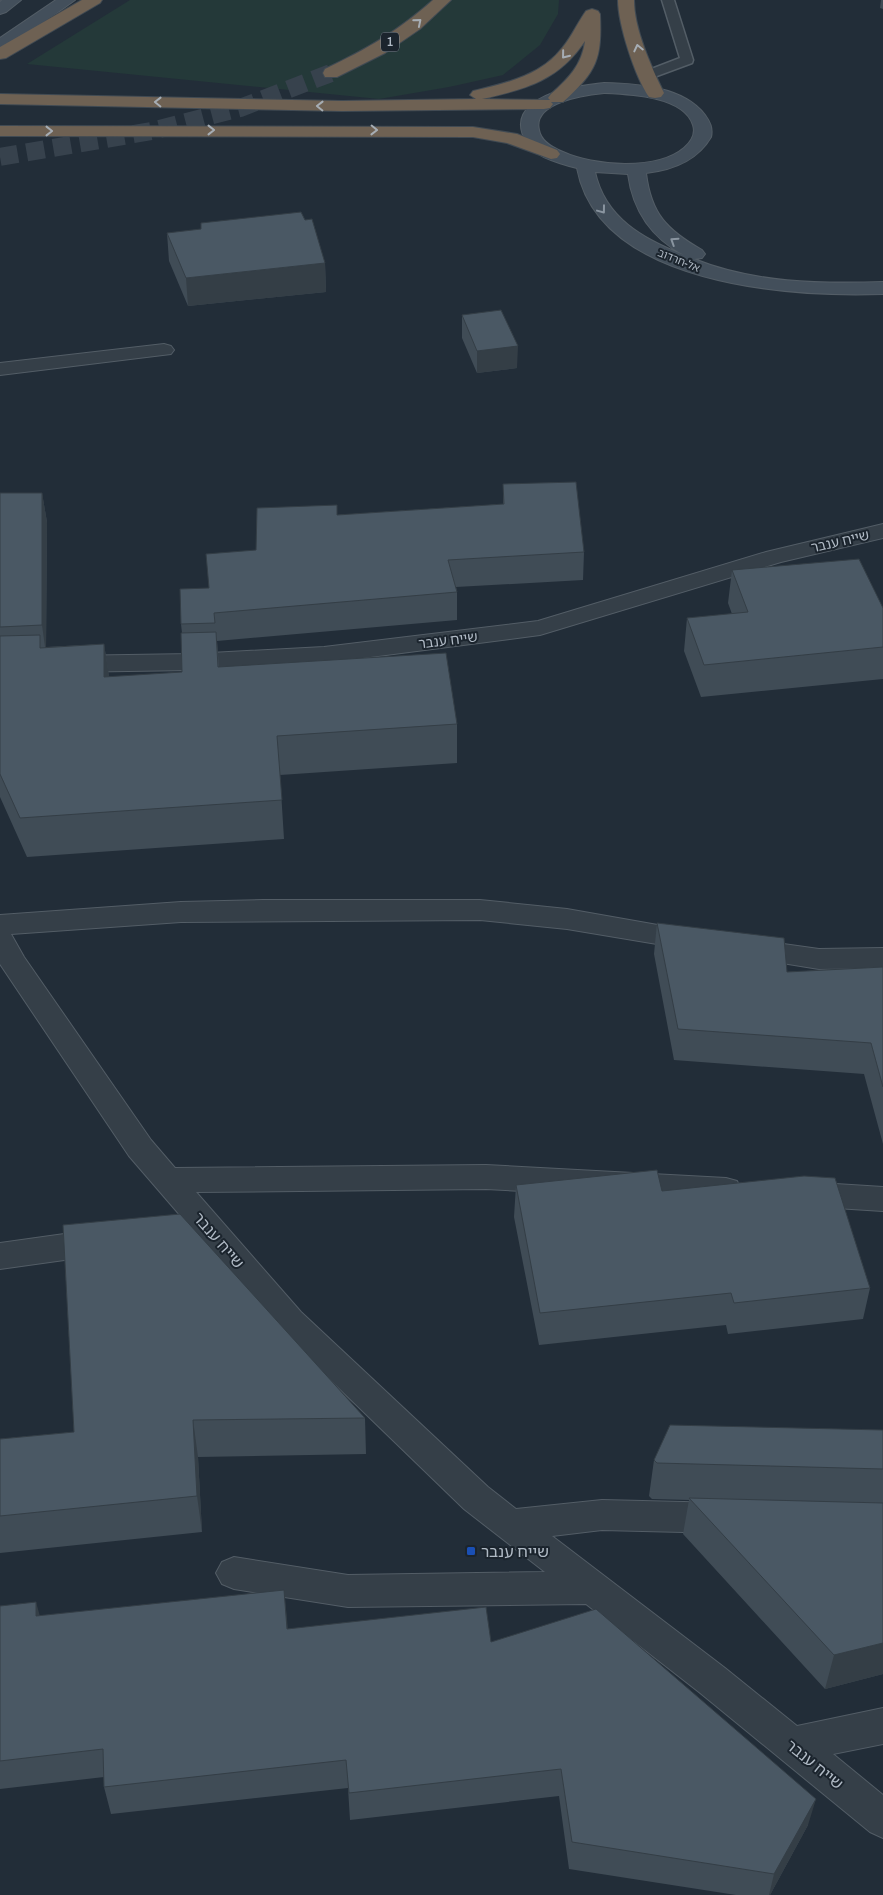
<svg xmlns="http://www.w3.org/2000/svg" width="883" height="1895" font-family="'Archivo Narrow','Noto Sans Hebrew',sans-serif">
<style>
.green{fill:#243939}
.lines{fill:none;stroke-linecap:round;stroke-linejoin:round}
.highway-tunnel{stroke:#37424d;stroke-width:18;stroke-dasharray:18 9;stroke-linecap:butt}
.lane-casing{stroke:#535d66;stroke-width:3}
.street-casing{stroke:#535d66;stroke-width:2}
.secondary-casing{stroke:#535d66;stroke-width:2}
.highway-casing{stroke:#404a53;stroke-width:2}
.lane{fill:#353f48;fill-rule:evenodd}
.street{fill:#353f48;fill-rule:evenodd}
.secondary{fill:#434f5b;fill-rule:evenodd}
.highway{fill:#6e6153;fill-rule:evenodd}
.wall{fill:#404c56}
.shaded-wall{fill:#343e46}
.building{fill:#4a5864;stroke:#343e46}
.oneway{stroke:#a6adb4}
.oneway2{stroke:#8a95a0}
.transit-dot{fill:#1a4fb4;stroke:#1b242d;stroke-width:2}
.labels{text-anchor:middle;stroke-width:4;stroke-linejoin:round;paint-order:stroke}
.far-street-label{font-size:11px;fill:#b0bac5;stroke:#1b242d}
.shield{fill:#1b242d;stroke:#838d97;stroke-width:1}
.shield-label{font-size:12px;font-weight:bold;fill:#b0bac5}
.street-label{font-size:14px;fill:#b0bac5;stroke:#1b242d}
.near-street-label{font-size:16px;fill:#b0bac5;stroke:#1b242d}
.near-poi-label{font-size:16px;fill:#b0bac5;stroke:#1b242d;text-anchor:start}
</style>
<rect width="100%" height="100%" fill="#222d38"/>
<path class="green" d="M130,0h429l-1,14 -18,31 -37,30 -54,12 -70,12 -352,-35z"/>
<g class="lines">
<path class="highway-tunnel" d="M0,157l152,-26 88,-23 91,-35"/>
<defs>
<path id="lane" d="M662,0h12l19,60 -1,3 -46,17 -5,-1 -2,-3 2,-3 39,-15z"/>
<path id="street" d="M164,344l7,2 3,4 -3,4 -171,21v-12z
M883,524v14l-102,24 -241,73 -216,28 -132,7 -192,3v-16l192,-3 132,-7 214,-26 228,-69z
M263,900h217l87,9 136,24 4,7 -4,7 -10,3 -126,-21 -87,-9 -299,2 -170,12 13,23 127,183 24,28 311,-3 240,13 11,3 4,9 -4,9 -11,3 -240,-13 -290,3 105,120 187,175 28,22 86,-9 122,3 12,4 5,11 -5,11 -12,4 -122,-3 -50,6 173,132 72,58 86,-18v36l-50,10 50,41v43l-13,-6 -171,-140 -113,-88 -238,3 -114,-18 -12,-5 -6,-11 6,-11 12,-5 114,18 197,-3 -81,-63 -185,-179 -150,-174 -129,-192v-49l181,-13z
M748,939l71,10 64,-1v20l-64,1 -81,-13 -4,-7 4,-7z
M804,1182l79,5v24l-79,-5 -11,-3 -4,-9 4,-9z
M100,1229l11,4 5,9 -5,9 -11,4 -100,14v-26z"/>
<path id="secondary" d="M2,0h19l-15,12 -6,2v-12z
M56,0h19l-69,49 -6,1v-12z
M604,83c33,1 79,3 101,32 5,7 8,13 6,22 -14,24 -39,33 -65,36 5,41 21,57 56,77l3,4 -3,4 -8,1c60,24 125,25 189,23v12c-95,3 -284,-9 -306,-126 -12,-3 -22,-6 -33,-11 -20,-10 -33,-35 -13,-52 19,-16 50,-19 73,-22zM604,93c25,1 80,3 89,32 3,9 -2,17 -9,23 -27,23 -91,18 -121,4 -10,-4 -22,-10 -24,-22 -7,-28 46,-35 65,-37zM595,172l33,2c5,37 24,64 56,81 -41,-16 -79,-37 -89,-83z"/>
<path id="highway" d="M82,0h20l-2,3 -94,55 -6,1v-12z
M433,0h18l-31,29 -35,24 -48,24h-12l-2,-4 2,-4c42,-20 73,-38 108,-69z
M618,0h16c0,29 17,66 30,93l-3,4 -6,1 -6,-1c-14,-20 -31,-73 -31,-97z
M592,9l6,2 2,3c2,45 -3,57 -37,88h-12l2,2 -3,4 -6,1 -202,2 -342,-7v-10l342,7 134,-2 -6,-4 3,-4c33,-8 68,-15 90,-44 9,-11 15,-25 23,-36zM585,41c-3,24 -17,38 -34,53l-3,4 2,2 -68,-1c45,-10 77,-19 103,-58z
M0,126l473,1 44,7 40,16 3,4 -3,4 -6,1 -44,-16 -34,-6 -473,-1z"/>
</defs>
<use href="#lane" class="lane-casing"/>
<use href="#street" class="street-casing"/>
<use href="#secondary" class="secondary-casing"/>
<use href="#highway" class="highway-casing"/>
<use href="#lane" class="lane"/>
<use href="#street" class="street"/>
<use href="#secondary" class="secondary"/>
<use href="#highway" class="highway"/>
</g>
<path class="wall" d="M881,0h2v9l-3,-1z
M167,233l158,30 1,29 -138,14 -19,-45z
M462,315l55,53 -40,5 -15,-35z
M503,484l81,68 -1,28 -127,7 1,5v28l-240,21 2,26 238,57v39l-177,12 4,64 -257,18 -27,-60v-304h42l5,29 -1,125 58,-3 5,33 73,-5v-39l-1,-9 28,-36 47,-38 81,-35 166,-11z
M732,570l151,38v71l-182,18 -17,-46 3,-33 45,-4 -4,-11z
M657,923l130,49 96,-5v177l-19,-70 -190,-14 -20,-106z
M516,1185l146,6 208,97 -7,31 -135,15 -2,-9 -187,20 -25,-128z
M63,1225l302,193 1,36 -168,3 4,75 -202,21v-114l74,-7z
M883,1430v244l-58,15 -142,-155 6,-34 -37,-1 -3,-3 5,-36z
M0,1606l39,9 249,14 203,13 317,183 -38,70h-34l-167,-26 -10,-73 -209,24 -2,-32 -237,26 -7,-27v-10l-104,12z"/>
<path class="shaded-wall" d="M325,263l1,29 -138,14 -2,-28z
M518,346l-1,22 -40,5v-22z
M42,493l5,29 -1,132 -4,-29z
M104,644l6,38 -6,-5z
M193,1420l5,37 4,75 -5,-36z
M284,1590l3,29 3,38 -3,-28z
M36,1602l8,29 -8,-15z
M883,1643v31l-58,15 9,-34z
M816,1799l-8,26 -38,70h-1l5,-21z"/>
<path class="building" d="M301,212l4,8 7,-1 13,44 -139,15 -19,-45 34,-4v-6z
M501,310l17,36 -41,5 -15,-36z
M576,482l8,70 -136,8 9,32 -243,21 1,10 -34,1 -1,-35 29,-1 -3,-34 50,-4 1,-42 80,-3v10l167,-11 -1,-20z
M0,493h42v132l-42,2z
M859,559l24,49v39l-179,18 -17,-47 61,-6 -16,-42z
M216,632l2,35 228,-14 11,71 -180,12 5,64 -262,18 -20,-44v-138l40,-1v13l64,-4v33l78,-5 -1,-39z
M657,923l127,15 3,34 96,-5v120l-12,-44 -193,-14z
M657,1170l5,21 142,-15 31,2 35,110 -136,15 -3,-10 -191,20 -24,-128z
M180,1214l185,204 -172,2 4,76 -197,20v-77l74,-7 -11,-207z
M670,1425l213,5v39l-226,-6 -3,-3z
M689,1498l194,5v140l-49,12z
M284,1590l3,39 199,-22 5,35 105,-33 220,190 -42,75 -202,-32 -11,-73 -212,24 -3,-33 -242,27 -1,-38 -103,12v-155l36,-4v14z"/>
<defs><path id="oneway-chevron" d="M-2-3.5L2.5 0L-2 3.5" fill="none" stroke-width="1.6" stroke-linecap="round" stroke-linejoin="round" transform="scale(1.25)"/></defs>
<g class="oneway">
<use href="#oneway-chevron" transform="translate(418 22) rotate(-40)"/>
<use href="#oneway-chevron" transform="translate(638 48) rotate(-103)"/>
<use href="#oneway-chevron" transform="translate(565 55) rotate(129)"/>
<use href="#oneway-chevron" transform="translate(158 102) rotate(-179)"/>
<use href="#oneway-chevron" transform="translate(320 106) rotate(-179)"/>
<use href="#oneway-chevron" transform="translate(211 130)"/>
<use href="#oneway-chevron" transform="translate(374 130) rotate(1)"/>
<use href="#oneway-chevron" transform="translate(49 131)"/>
</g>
<g class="oneway2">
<use href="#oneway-chevron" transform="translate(602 210) rotate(53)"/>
<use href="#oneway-chevron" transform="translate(674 241) rotate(-147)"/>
</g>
<rect class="transit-dot" x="466" y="1546" width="10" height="10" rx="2.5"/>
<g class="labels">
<g class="far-street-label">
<text transform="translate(679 260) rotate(22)" y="4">אל-חרדוב</text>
</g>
<rect class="shield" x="381" y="32.5" width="18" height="19" rx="4"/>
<g class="shield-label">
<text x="390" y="46">1</text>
</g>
<g class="street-label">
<text transform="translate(840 541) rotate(-13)" y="5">שייח ענבר</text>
<text transform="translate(448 640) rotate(-7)" y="5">שייח ענבר</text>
</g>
<g class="near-street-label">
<text transform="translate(219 1240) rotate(49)" y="6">שייח ענבר</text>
<text transform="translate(815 1764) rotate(39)" y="6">שייח ענבר</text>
</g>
<g class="near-poi-label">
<text x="481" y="1557">שייח ענבר</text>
</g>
</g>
</svg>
